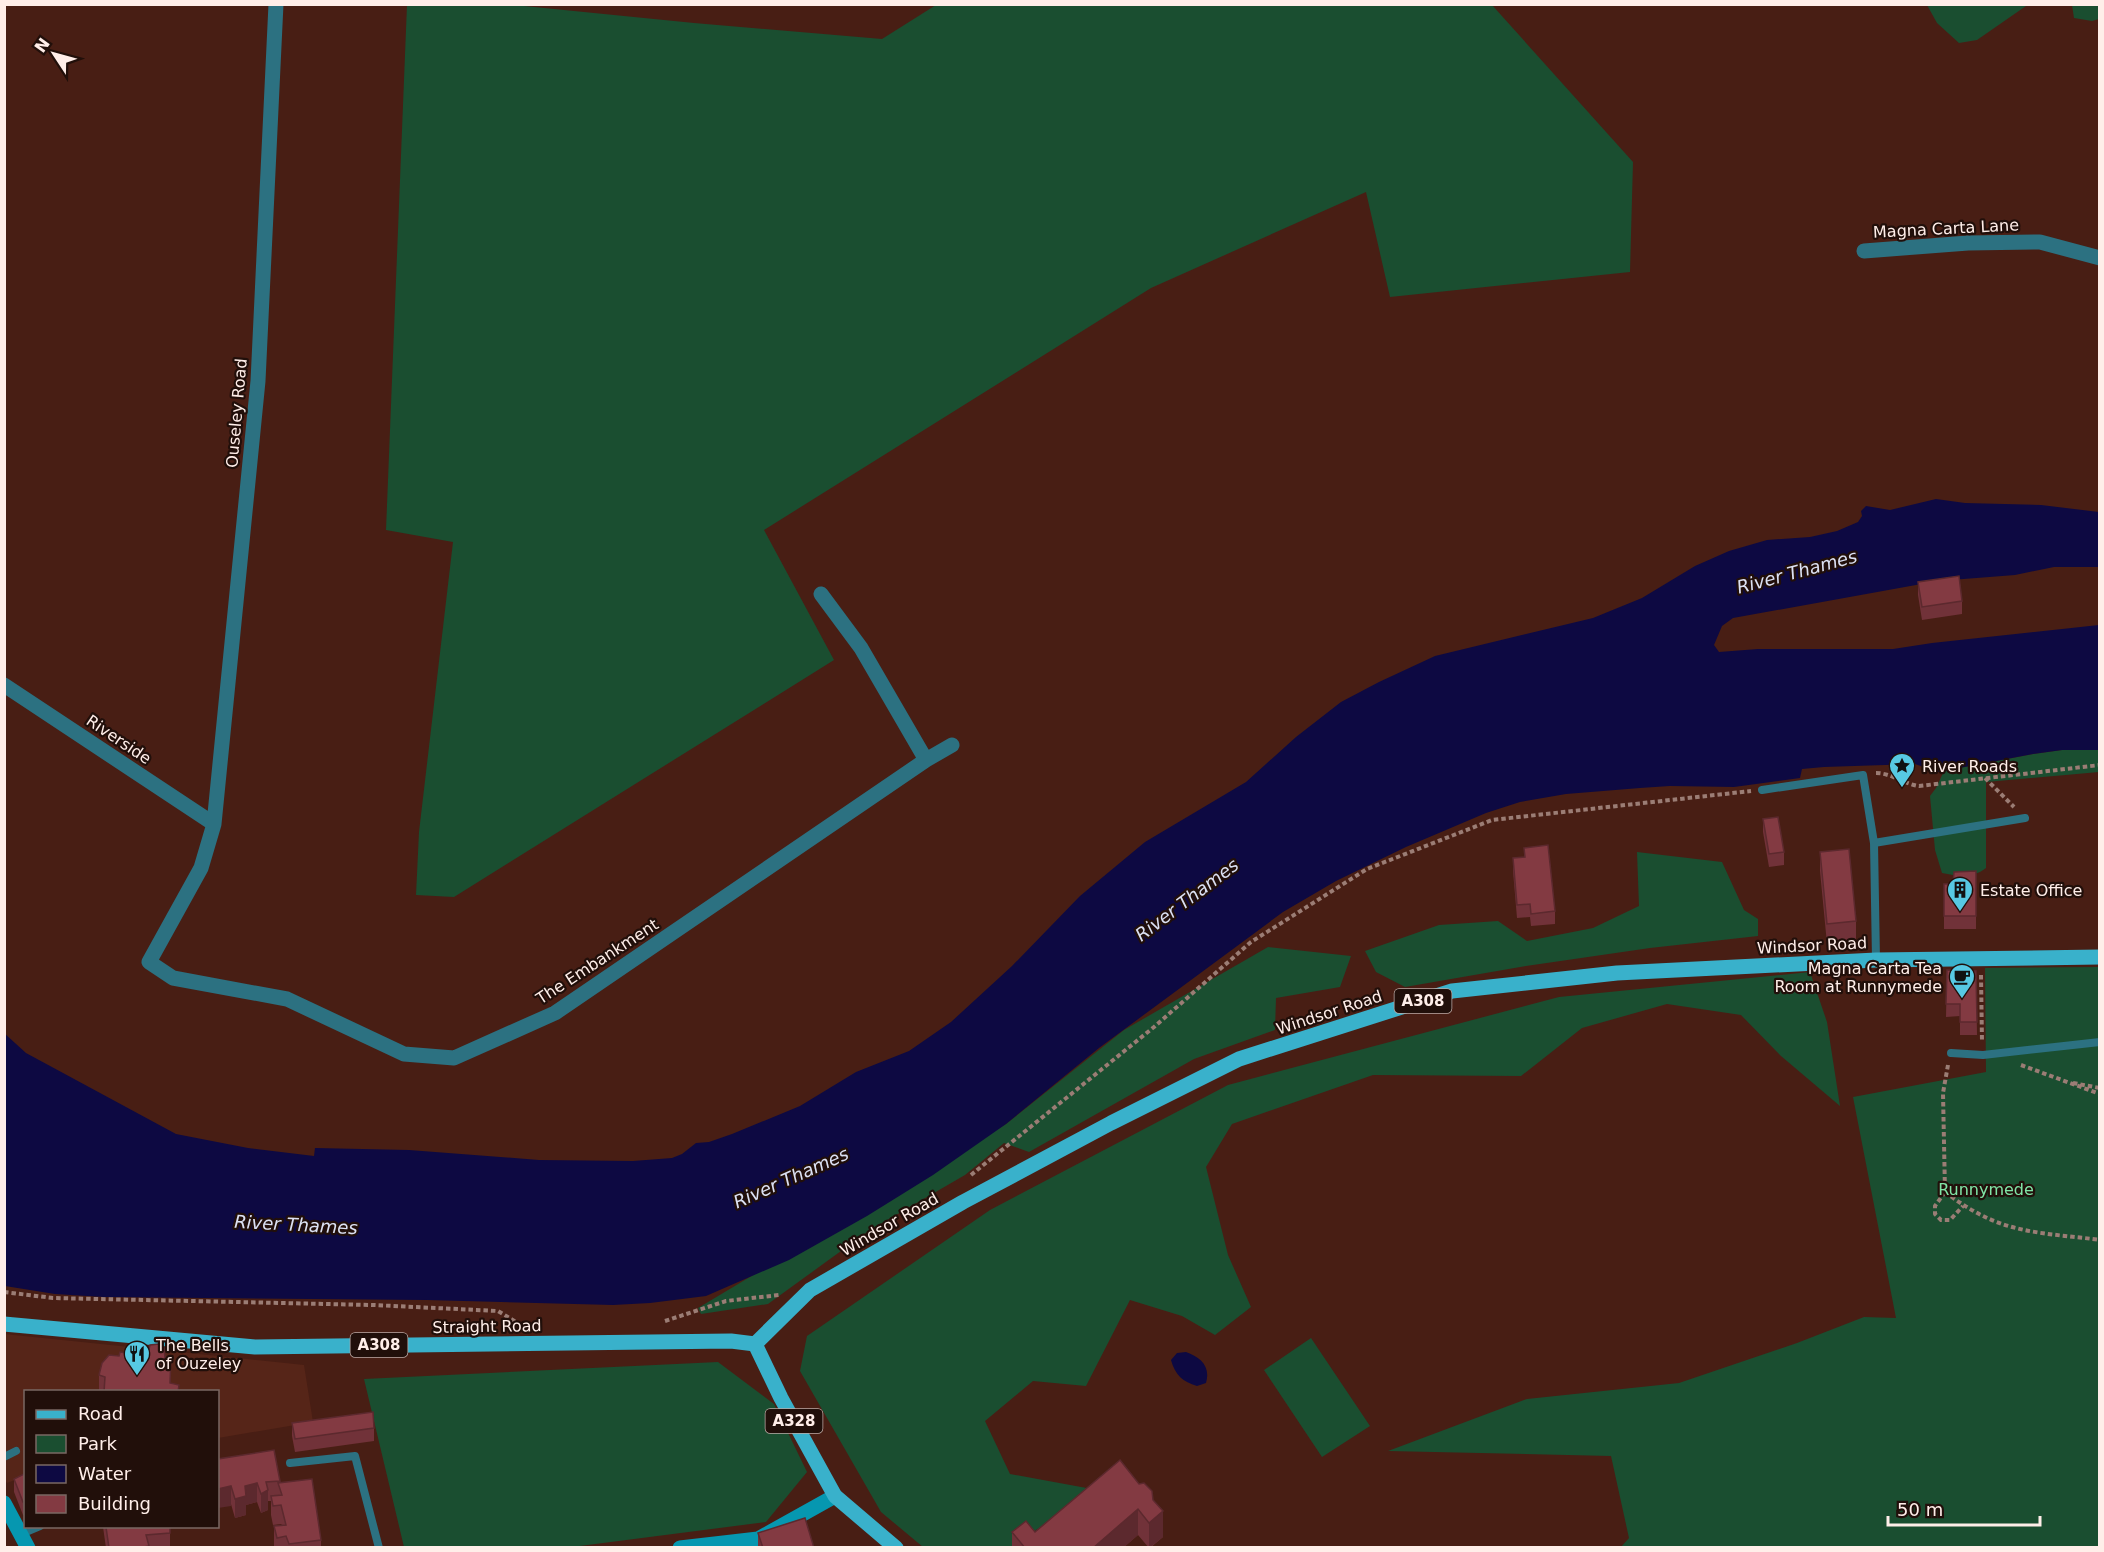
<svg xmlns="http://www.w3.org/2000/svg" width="2104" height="1552" font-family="'DejaVu Sans',sans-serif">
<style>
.built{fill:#562518}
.green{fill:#1a4e30}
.water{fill:#0d0942}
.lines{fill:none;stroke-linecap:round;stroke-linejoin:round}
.path{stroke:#9b7d75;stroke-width:4;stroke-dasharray:4.5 3;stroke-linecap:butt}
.lane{stroke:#2c7181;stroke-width:8}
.street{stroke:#2c7181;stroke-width:15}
.secondary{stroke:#0697b0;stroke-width:15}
.primary{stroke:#39b1cb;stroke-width:15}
.wall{fill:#713239}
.shaded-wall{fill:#5c292e}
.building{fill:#833a42;stroke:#5c292e;stroke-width:1.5}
.labels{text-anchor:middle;stroke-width:4.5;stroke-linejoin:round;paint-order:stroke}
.shield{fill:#210f0a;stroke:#bcaba6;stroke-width:1.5}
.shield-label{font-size:15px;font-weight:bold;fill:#ffeee9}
.street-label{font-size:16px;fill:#ffeee9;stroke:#210f0a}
.poi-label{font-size:16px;fill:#ffeee9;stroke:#210f0a;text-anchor:start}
.park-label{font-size:16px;fill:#80e5a6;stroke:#210f0a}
.water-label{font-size:18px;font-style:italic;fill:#dce1f4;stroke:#210f0a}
</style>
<rect width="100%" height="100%" fill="#481e14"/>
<path class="built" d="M4,1334l300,31 9,57 -95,16v-46h-192l-1,84 -18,7 -3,-5z"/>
<path class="green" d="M407,5h107l180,18 188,16 54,-34h556l141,157 -3,110 -240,25 -24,-105 -215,96 -387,242 70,130 -380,237 -38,-2 3,-63 34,-290 -67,-12z
M1927,5h105l-6,1 -49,34 -18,3 -22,-20z
M2072,5h27v14l-7,2 -18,-3z
M2062,750h37v22l-113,10v86c-14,11 -28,8 -44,5l-7,-23 -5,-54 6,-8 8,-17 89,-17z
M1637,852l85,10 22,48 14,9v17l-108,12 -124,18 -121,21 -29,-15 -11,-21 74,-26 59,-4 29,20 66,-13 46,-22z
M1268,947l83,9 -11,31 -64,11 -1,32 -81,29 -165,93 -25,-9 -39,32 -95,55 -102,74 -67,10 -3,-6 308,-184 118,-94z
M2099,967v580h-478l8,-9 -18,-82 -223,-5 139,-52 152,-16 118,-40 67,-26 32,1 -43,-221 133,-25 -1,-104z
M1810,972l17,50 13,84 -59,-50 -40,-41 -74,-11 -85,24 -61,48 -148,-1 -141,49 -26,43 22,88 23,52 -36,28 -33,-19 -52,-16 -44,86 -53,-5 -48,40 25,53 82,15 -21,37 -34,3 -17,18h-97l-42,-35 -81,-141 7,-35 183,-126 238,-125 331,-88z
M1311,1338l59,88 -48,31 -58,-87z
M718,1362l56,42 33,68 -41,50 -194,25h-168l-40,-168z"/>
<path class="water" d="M1936,499l29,4 76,2 58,7v55h-45l-39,8 -77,6 -205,37 -11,8 -8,19 5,7 39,-3h135l39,-6 167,-18v125h-37l-29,4 -95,18 -23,-8 -91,3 -22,2 -2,9 -66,9 -64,-1 -30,2 -74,6 -46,8 -34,11 -80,34 -70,34 -53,31 -184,136 -93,76 -73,51 -66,41 -78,44 -83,36 -56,7 -37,2 -186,-5 -323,-3 -49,-3 -50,-8 -1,-253 22,20 150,81 72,14 66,8 1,-8 94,2 130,10 94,1 39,-3 10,-4 14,-11 13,-1 23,-8 68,-28 56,-34 53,-21 42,-29 61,-56 68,-70 65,-54 101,-60 50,-45 45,-35 38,-20 56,-26 158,-38 49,-20 53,-32 34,-15 38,-11 43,-3 27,-6 21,-9 4,-6 -1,-5 5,-5 24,4z
M1186,1352c14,5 25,14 20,31l-9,3c-14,-4 -22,-11 -26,-26l6,-7z"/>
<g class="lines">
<path class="path" d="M1876,773c15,0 28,11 43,13l181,-21
M1985,778l29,29
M1981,975l1,67
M1948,1065l-5,28 2,99c21,16 45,30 71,36 27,7 56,8 84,12
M2021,1065l79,29
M2073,1083l27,5
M971,1175l183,-148 97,-85 116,-73 125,-49 259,-29
M1945,1192l-10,14v8l6,6h9l13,-14
M4,1292l49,6 320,7 125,6 26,16
M665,1321l61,-20 53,-6"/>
<path class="lane" d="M1762,790l101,-15 11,68 2,117
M1874,843l151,-25
M1951,1053l32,2 117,-13
M4,1457l12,-6
M290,1463l65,-7 24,92
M21,1534l19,-8"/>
<path class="street" d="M276,4l-18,377 -44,443 -13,44 -52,94 24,16 114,21 117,55 50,4 101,-45 371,-253 -65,-112 -40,-54
M1864,251l104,-8 72,-1 60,16
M4,685l210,139
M926,760l26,-15"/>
<path class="secondary" d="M4,1503l24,45
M680,1548l78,-9 77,-43"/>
<path class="primary" d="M4,1324l251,23 476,-6 24,3
M755,1344l55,-54 153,-88 148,-79 128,-64 213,-68 165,-18 259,-13 224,-3
M755,1344l26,54 54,98 61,52"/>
</g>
<path class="wall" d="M1918,582l44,19v13l-40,6 -4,-25z
M1763,819l21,33v13l-15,2 -6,-35z
M1524,848l31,63v13l-24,2 -1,-9 -13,1 -4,-47v-13l11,-1z
M1820,852l36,69v20l-29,3 -7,-73z
M1976,871v58h-32v-45h9z
M1947,970l29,1 1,64h-17v-19l-14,1z
M139,1355l26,3 5,26 9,8h-80v-17l20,-19z
M292,1423l82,5v13l-79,11 -3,-16z
M218,1459l62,22v2l41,57v8h-47v-22l8,-1 -1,-1 -8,1 -2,-10v-14h-3v9l-7,3 -4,-11 -11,3v10l-11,3z
M26,1473v41l-3,1 -9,-23v-13z
M1153,1500l10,37 -13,11h-1l-11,-13 -15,13h-111v-16h23z
M103,1527h67v21h-64z
M758,1533l56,15h-56z"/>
<path class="shaded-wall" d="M257,1483v19l-11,3v10l-11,3v-19l10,-13z
M231,1486v20l-13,2v-19z
M268,1490v20l-7,3v-19z
M26,1501v13l-3,1v-13z
M1138,1509v26l-15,13h-30z
M1163,1511v26l-14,11v-25z"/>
<path class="building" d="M1959,576l3,25 -40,6 -4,-25z
M1778,817l6,35 -15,2 -6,-35z
M1548,845l7,66 -24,3 -1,-10 -13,1 -4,-47 12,-1 -1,-9z
M1849,849l7,72 -29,3 -7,-72z
M1976,871v45h-32v-32h9l1,-12z
M1947,970l29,1 1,51h-17v-18h-14z
M159,1344l5,4 1,10h6l-1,25 9,2 -1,7h-74l1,-15 -6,-2 3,-12 7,-8 10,1 1,-4 19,3 6,-7 4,1 1,-4z
M373,1412l1,16 -79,11 -3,-16z
M274,1450l6,31 -14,1 2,8 -7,4 -4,-11 -12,3 1,10 -11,3 -4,-13 -13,3v-30z
M1120,1460l19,24 5,-1 8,8 1,9 10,11 -14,12 -11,-14 -45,39h-68l-13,-16 14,-11 9,11z
M26,1473v28l-3,1 -9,-23z
M312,1479l9,61 -32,4 -3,-8 -9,2 -3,-12 12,-1 -5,-20 -8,1 -2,-10 11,-1 -4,-12z
M805,1518l9,30h-51l-5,-15z
M106,1527h64v6l-24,2 3,11 -10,2h-30z"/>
<defs>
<symbol id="sight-pin" viewBox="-11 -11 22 30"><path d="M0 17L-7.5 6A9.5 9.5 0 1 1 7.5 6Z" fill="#57c9e3" stroke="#210f0a"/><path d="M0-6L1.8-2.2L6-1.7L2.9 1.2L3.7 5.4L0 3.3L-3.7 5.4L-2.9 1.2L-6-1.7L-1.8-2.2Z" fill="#111"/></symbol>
<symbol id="building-pin" viewBox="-11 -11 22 30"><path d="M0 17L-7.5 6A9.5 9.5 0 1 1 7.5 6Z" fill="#57c9e3" stroke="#210f0a"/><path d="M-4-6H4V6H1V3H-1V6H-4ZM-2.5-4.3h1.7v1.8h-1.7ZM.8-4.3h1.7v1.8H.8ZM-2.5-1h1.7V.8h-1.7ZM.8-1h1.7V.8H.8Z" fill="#111"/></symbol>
<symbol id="cafe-pin" viewBox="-11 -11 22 30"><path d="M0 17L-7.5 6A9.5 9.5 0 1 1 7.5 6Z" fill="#57c9e3" stroke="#210f0a"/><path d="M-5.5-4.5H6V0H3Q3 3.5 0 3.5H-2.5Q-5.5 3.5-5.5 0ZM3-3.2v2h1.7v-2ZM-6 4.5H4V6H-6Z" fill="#111"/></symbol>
<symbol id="restaurant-pin" viewBox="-11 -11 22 30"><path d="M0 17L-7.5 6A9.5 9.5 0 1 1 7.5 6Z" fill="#57c9e3" stroke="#210f0a"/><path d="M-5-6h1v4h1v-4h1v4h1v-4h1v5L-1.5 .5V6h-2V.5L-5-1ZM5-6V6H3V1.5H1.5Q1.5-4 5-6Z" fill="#111"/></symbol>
</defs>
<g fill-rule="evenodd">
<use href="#sight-pin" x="1887" y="751" width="30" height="40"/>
<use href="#building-pin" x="1945" y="875" width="30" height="40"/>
<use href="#cafe-pin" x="1947" y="962" width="30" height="40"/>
<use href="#restaurant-pin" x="122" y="1339" width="30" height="40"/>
</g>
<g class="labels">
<g class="shield">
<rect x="1394.5" y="989" width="57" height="24" rx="4.5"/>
<rect x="350.5" y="1333" width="57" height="24" rx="4.5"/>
<rect x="765.5" y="1409" width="57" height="24" rx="4.5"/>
</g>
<g class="shield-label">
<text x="1423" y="1006">A308</text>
<text x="379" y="1350">A308</text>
<text x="794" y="1426">A328</text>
</g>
<g class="street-label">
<text transform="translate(1946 228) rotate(-3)" y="6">Magna Carta Lane</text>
<text transform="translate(236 413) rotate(-85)" y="6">Ouseley Road</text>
<text transform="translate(119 739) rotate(34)" y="6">Riverside</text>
<text transform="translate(1812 945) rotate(-3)" y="6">Windsor Road</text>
<text transform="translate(597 961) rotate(-33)" y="6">The Embankment</text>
<text transform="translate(1329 1012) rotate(-18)" y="6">Windsor Road</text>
<text transform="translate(889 1224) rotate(-30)" y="6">Windsor Road</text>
<text transform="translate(487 1326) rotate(-1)" y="6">Straight Road</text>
</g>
<g class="poi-label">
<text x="1922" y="772">River Roads</text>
<text x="1980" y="896">Estate Office</text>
<text x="1942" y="974" text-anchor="end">Magna Carta Tea<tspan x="1942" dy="18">Room at Runnymede</tspan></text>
<text x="156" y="1351">The Bells<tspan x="156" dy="18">of Ouzeley</tspan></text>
</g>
<g class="park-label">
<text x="1986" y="1195">Runnymede</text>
</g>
<g class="water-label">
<text transform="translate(1797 572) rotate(-15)" y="6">River Thames</text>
<text transform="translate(1187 900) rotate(-37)" y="6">River Thames</text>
<text transform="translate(791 1178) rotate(-24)" y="6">River Thames</text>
<text transform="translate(296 1225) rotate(3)" y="6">River Thames</text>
</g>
</g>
<rect width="2104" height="1552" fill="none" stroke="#ffeee9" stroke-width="12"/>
<rect x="24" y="1390" width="195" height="138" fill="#210f0a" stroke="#7a6863" stroke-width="1.5"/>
<rect x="36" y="1410" width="30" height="9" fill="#39b1cb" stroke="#7a6863" stroke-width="1.5"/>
<text x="78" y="1420" font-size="18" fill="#ffeee9">Road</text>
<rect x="36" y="1435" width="30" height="18" fill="#1a4e30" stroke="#7a6863" stroke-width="1.5"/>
<text x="78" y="1450" font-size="18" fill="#ffeee9">Park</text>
<rect x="36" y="1465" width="30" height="18" fill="#0d0942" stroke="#7a6863" stroke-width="1.5"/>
<text x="78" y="1480" font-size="18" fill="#ffeee9">Water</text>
<rect x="36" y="1495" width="30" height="18" fill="#833a42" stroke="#7a6863" stroke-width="1.5"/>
<text x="78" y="1510" font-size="18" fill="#ffeee9">Building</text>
<g transform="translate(54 54) rotate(306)" stroke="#210f0a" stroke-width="4.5" paint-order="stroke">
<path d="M0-4.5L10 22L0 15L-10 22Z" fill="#ffeee9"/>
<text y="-9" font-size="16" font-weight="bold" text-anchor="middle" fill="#ffeee9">N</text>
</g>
<path d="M1888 1516v9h152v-9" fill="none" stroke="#ffeee9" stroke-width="3"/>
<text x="1897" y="1516" font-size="18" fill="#ffeee9" stroke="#210f0a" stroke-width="4.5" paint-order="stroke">50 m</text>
</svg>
